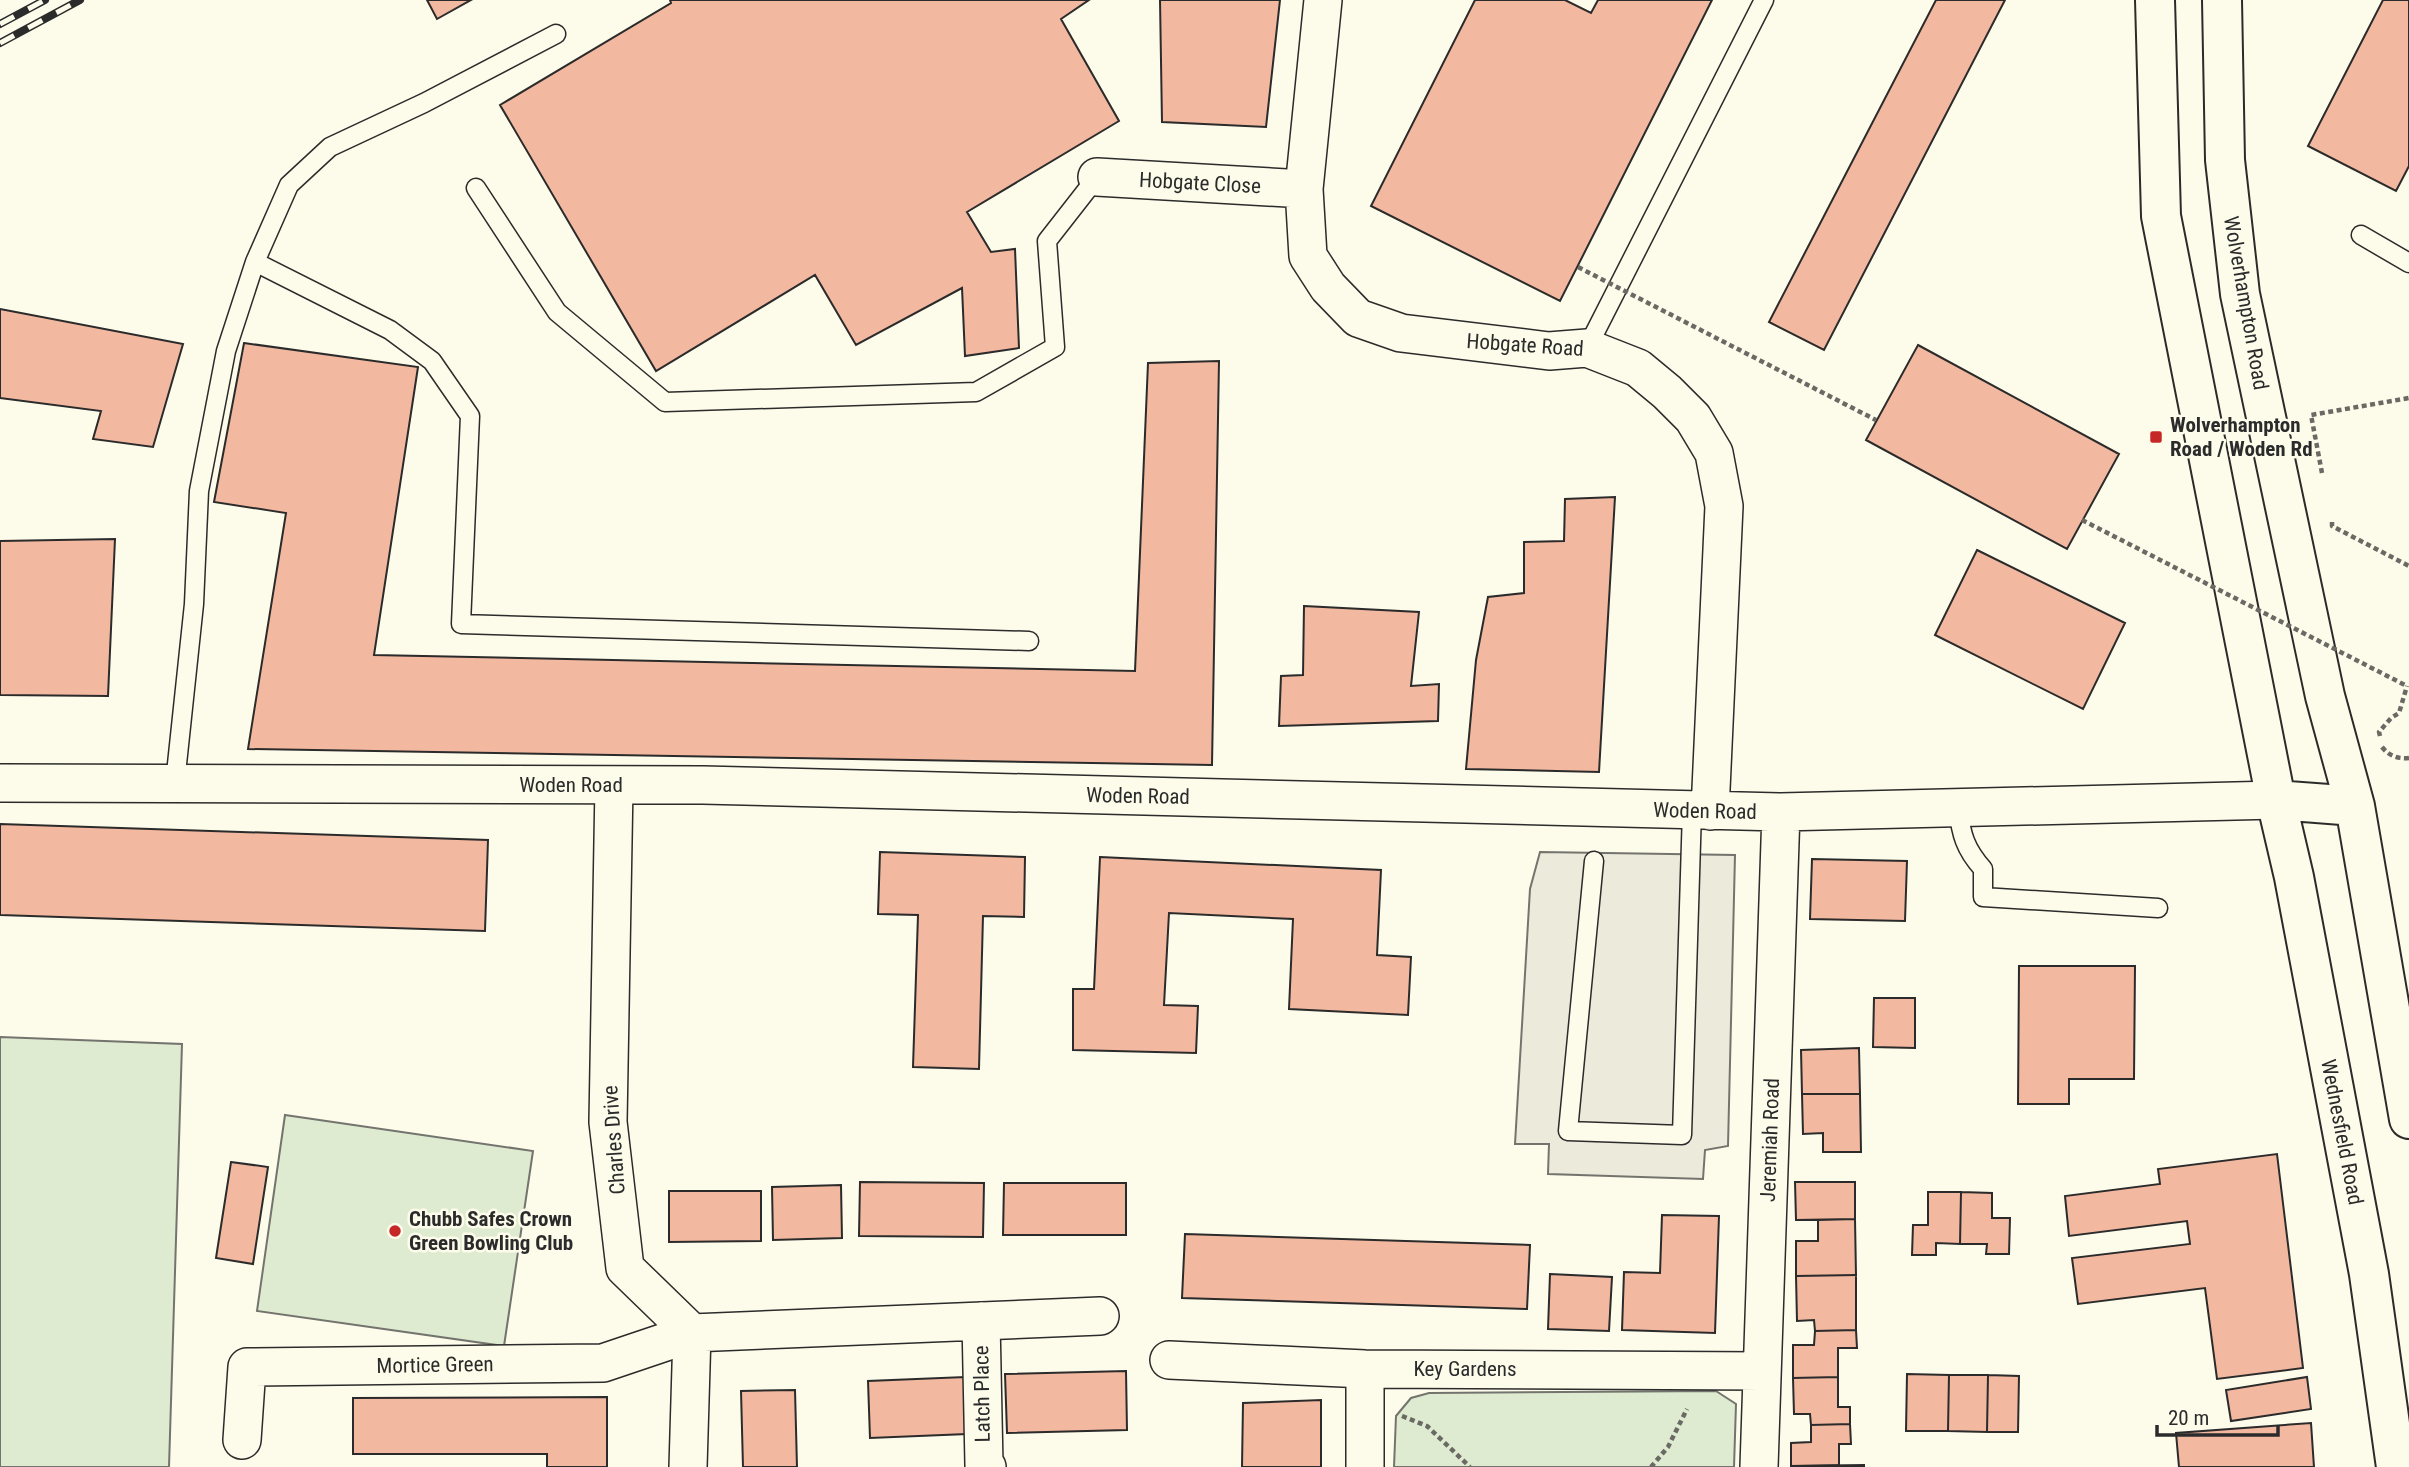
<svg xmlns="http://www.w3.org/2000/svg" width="2409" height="1467" font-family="'Roboto Condensed',sans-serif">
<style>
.green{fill:#deebd1;stroke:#74746e;stroke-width:2}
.parking{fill:#eceadb;stroke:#74746e;stroke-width:2}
.building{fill:#f2b8a0;stroke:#2b2b2b;stroke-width:2}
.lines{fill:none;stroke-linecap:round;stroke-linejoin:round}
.service-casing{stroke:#2b2b2b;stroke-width:21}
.minor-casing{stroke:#2b2b2b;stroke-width:40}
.primary-casing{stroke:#2b2b2b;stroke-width:42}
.path{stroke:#6a6964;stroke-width:4.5;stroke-dasharray:5 3.5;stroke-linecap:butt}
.service{stroke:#fdfbea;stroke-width:18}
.minor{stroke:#fdfbea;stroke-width:37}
.primary{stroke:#fdfbea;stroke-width:38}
.rail-casing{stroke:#2b2b2b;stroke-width:8}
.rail{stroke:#fdfbea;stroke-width:5;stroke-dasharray:16;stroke-linecap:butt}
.path-bridge{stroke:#6a6964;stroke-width:4.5;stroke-dasharray:5 3.5;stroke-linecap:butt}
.poi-dot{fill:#c62828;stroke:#fdfbea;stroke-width:2.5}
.labels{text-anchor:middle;stroke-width:5;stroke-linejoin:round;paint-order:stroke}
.street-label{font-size:21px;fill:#2b2b2b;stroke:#fdfbea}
.poi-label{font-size:21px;font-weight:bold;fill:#2b2b2b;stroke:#fdfbea;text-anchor:start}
</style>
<rect width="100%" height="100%" fill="#fdfbea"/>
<path class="green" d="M0,1037l182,7 -13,423h-169z
M285,1115l248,36 -29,195 -247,-35z
M1716,1391l20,13 -2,63h-340l2,-51 15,-18 18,-5z"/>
<path class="parking" d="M1540,852l195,3 -7,291 -23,4 -2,29 -155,-5 1,-30h-34l15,-255z"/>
<path class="building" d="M427,0h44l-34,19z
M670,0h419l-28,19 58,102 -152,91 24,40 24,-3 4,99 -54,8 -3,-68 -106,57 -41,-70 -159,96 -156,-266 171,-102z
M1160,0h120l-14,127 -104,-5z
M1475,0h90l26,13 7,-13h114l-152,301 -189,-95z
M1936,0h69l-181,350 -55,-28z
M2383,0h26v166l-13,25 -88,-45z
M0,309l183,35 -30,103 -60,-8 8,-28 -101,-13z
M244,343l174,24 -44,288 761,16 13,-308 71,-2 -7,404 -964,-16 38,-236 -72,-11z
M1918,345l201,109 -52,95 -201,-109z
M1615,497l-16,275 -133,-3 10,-109 12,-63 36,-4v-51l40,-1 1,-42z
M115,539l-7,157 -108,-1v-154z
M1977,550l148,73 -42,86 -148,-74z
M1304,606l115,6 -8,74 28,-2 -1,37 -159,5 2,-50 22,-1z
M0,824l488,16 -3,91 -485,-16z
M880,852l145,5 -1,60 -41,-1 -4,153 -66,-2 5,-152 -40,-1z
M1100,857l281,13 -4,85 34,2 -3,58 -119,-6 4,-90 -124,-6 -5,92 34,1 -2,47 -123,-3v-61h21z
M1812,859l95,2 -2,60 -95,-2z
M2019,966h116l-1,113h-65v25h-51z
M1874,998h41v50l-42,-1z
M1859,1048l1,46h-58l-1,-44z
M1802,1094h58l1,58h-38v-19l-20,1z
M2277,1154l26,214 -86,11 -12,-91 -127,16 -6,-46 118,-14 -3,-23 -118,15 -4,-40 95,-12 -2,-15z
M231,1162l37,5 -15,97 -37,-6z
M860,1182l124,1 -1,54 -124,-1z
M1795,1182h60v37l-59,1z
M1004,1183h122v52h-123z
M841,1185l1,53 -69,2 -1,-53z
M669,1191h92v50l-92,1z
M1928,1192h33l-1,52 -24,-1v12h-24l1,-30h15z
M1961,1192l31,1v25h18l-1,36h-23l1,-10h-27z
M1662,1215l57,1 -4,117 -93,-3 2,-58 36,1z
M1855,1219l1,56 -60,1v-35h22v-21z
M1185,1234l345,11 -3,64 -345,-11z
M1550,1274l62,3 -3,54 -61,-2z
M1856,1275v55l-41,1 -1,-11 -17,1 -1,-45z
M1856,1330l1,18h-19v29l-45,1v-33h21l1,-14z
M1126,1371l1,59 -120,3 -2,-59z
M1907,1374l42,1 -1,56h-42z
M1949,1375h39l-1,57 -39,-1z
M1988,1375l31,1 -1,56h-31z
M965,1377l2,57 -97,4 -2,-57z
M1838,1377v30h12v17l-39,1 -1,-11h-16l-1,-36z
M2307,1377l4,32 -80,12 -5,-31z
M795,1390l2,77h-54l-2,-76z
M607,1397v70h-60v-13h-194v-56z
M1321,1400v67h-79l1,-64z
M2311,1423l3,44h-135l-3,-34z
M1850,1424l1,20h-12v21l-48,1v-23l20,-1v-17z
M1864,1465v2h-73v-1z"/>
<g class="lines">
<defs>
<path id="service" d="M476,188l81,124 108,90 311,-10 79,-45 -8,-106 50,-64
M2361,235l48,28
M255,262l34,-77 41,-38 94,-44 132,-69
M1587,348l177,-348
M175,783l19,-179 5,-113 27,-140 29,-89 135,68 42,31 38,55 -9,208 568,17
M1958,808c3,26 7,41 25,61v28l175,11
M1594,861l-26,270 114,4 10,-325"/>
<path id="minor" d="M1323,0l-19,189 4,67 20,31 30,31 43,15 148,18 38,-3 51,20 29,24 26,26 21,35 10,53 -14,305
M1097,177l207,12
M0,783l703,2 1078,27 495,-12
M614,785l-6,337 17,146 67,65 -4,134
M981,1321l3,144 3,2
M1169,1360l196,9 397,2
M242,1440l5,-73 356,-4 89,-30 408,-17
M1365,1467v-98
M1759,1467l22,-655"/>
<path id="primary" d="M2155,0l6,216 115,584 18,77 75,397 27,193
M2222,0l3,160 15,134 85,402 30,110 54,313
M2276,800l79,6"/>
</defs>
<use href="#service" class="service-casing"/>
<use href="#minor" class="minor-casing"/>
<use href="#primary" class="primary-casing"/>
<path class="path" d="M2322,473l-11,-58 98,-17
M2332,522v4l77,40
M2380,736l-1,-4 12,-14 8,-5 8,-27
M2382,747c7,9 16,12 27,11
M1402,1416l25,10 43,41
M1651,1467l17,-20 19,-38"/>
<use href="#service" class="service"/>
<use href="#minor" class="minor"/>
<use href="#primary" class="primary"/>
<defs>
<path id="rail" d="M0,24l45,-24
M0,43l80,-43"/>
</defs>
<use href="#rail" class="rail-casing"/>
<use href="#rail" class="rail"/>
<path class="path-bridge" d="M1578,267l298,153
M2082,520l325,166"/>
</g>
<g class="poi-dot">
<rect x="2149" y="430" width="14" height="14" rx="3.5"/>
<circle cx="395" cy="1231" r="7"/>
</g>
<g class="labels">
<g class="street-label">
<text transform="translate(1200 183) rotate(3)" y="7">Hobgate Close</text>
<text transform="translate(2246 303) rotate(80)" y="7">Wolverhampton Road</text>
<text transform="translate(1525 345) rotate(4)" y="7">Hobgate Road</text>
<text x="571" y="792">Woden Road</text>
<text transform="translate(1138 796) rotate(1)" y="7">Woden Road</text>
<text transform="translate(1705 811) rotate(1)" y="7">Woden Road</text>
<text transform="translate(2342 1132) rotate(79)" y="7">Wednesfield Road</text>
<text transform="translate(614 1140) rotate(-94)" y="7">Charles Drive</text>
<text transform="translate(1770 1140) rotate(-88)" y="7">Jeremiah Road</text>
<text transform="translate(435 1365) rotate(-1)" y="7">Mortice Green</text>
<text x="1465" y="1376">Key Gardens</text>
<text transform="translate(982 1394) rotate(-91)" y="7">Latch Place</text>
</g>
<g class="poi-label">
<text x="2170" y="432">Wolverhampton<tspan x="2170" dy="24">Road / Woden Rd</tspan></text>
<text x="409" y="1226">Chubb Safes Crown<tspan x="409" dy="24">Green Bowling Club</tspan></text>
</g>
</g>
<path d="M2157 1425v10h121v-10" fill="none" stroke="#2b2b2b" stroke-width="3.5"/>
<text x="2168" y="1425" font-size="21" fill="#2b2b2b" stroke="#fdfbea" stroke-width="5" paint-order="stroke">20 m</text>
</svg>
